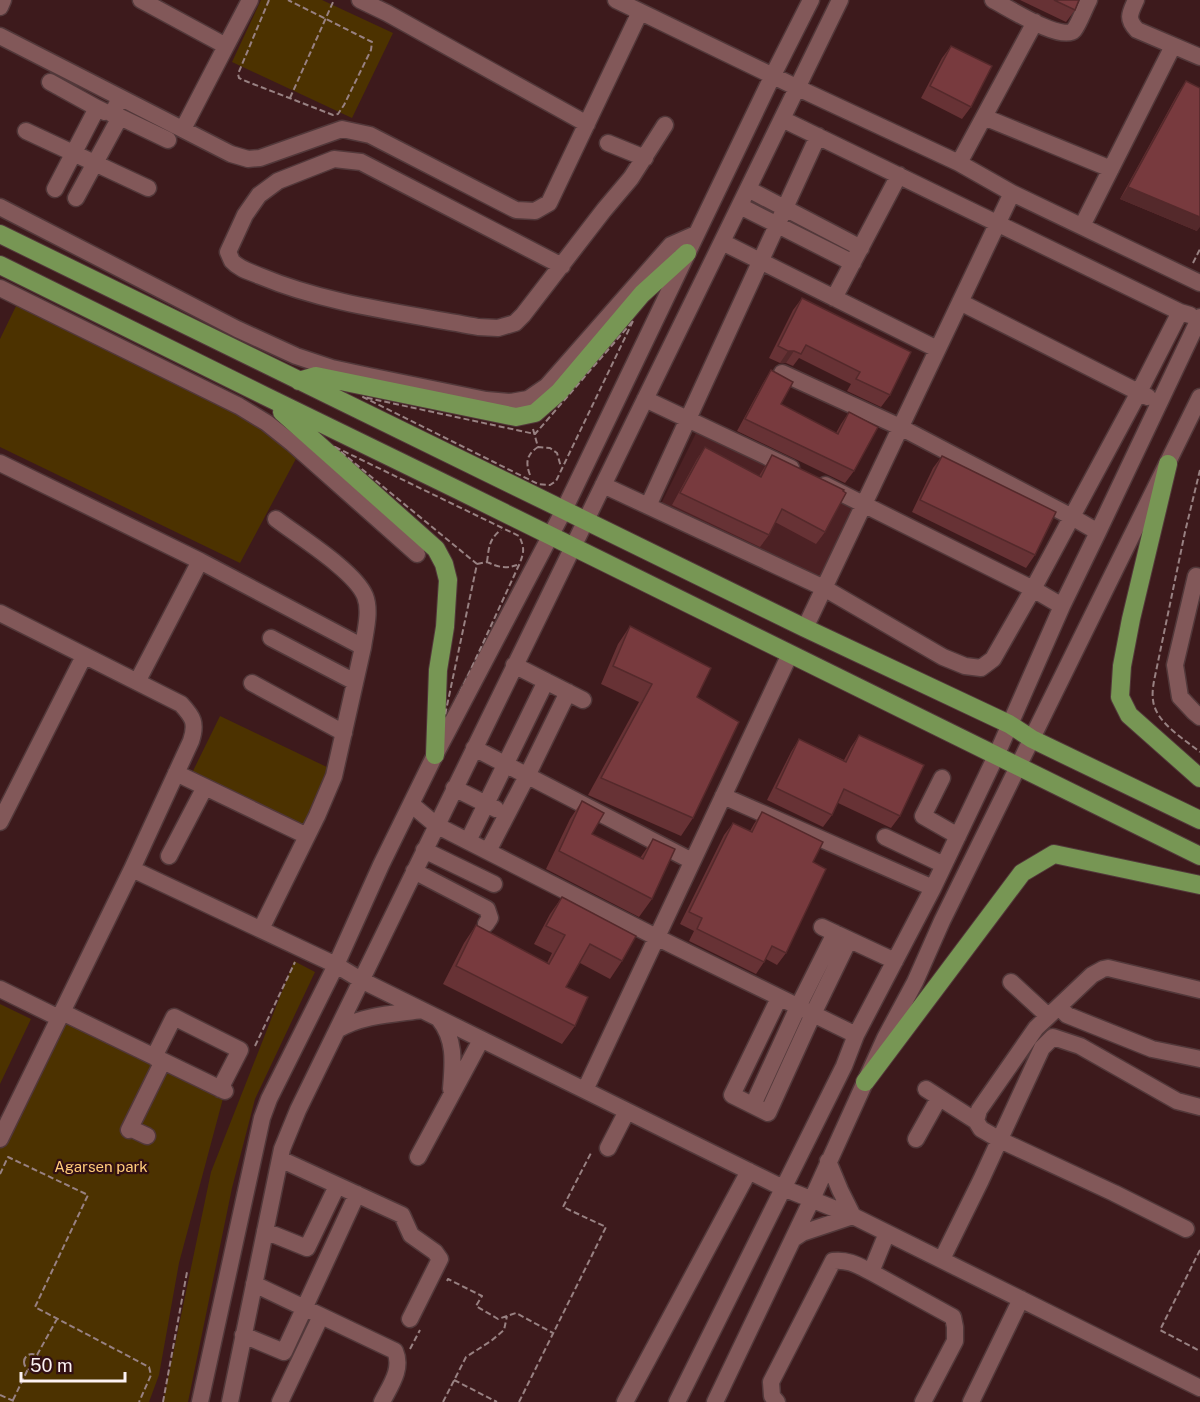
<svg xmlns="http://www.w3.org/2000/svg" width="1200" height="1402" font-family="'Public Sans',sans-serif">
<style>
.built{fill:#4c2124}
.green{fill:#4c3200}
.lines{fill:none;stroke-linecap:round;stroke-linejoin:round}
.minor-casing{stroke:#52383a;stroke-width:19}
.major-casing{stroke:#52383a;stroke-width:20}
.path{stroke:#988182;stroke-width:2;stroke-dasharray:6 3;stroke-linecap:butt}
.minor{stroke:#825859;stroke-width:16}
.major{stroke:#779654;stroke-width:18}
.wall{fill:#673235}
.shaded-wall{fill:#54292b}
.building{fill:#783a3e;stroke:#54292b;stroke-width:1.5}
.labels{text-anchor:middle;stroke-width:4.5;stroke-linejoin:round;paint-order:stroke}
.park-label{font-size:15px;fill:#ffcb7a;stroke:#321013}
</style>
<rect width="100%" height="100%" fill="#3d1a1c"/>
<path class="built" d="M697,431l156,75 -32,73 -161,-73z"/>
<path class="green" d="M261,0h61l71,33 -41,85 -120,-56z
M17,304l239,116 42,35 -58,108 -240,-116v-108z
M220,716l111,53 -27,57 -112,-53z
M294,961l21,11 -60,127 -23,89 -44,214h-25l48,-230z
M0,1004l31,15 -31,65z
M59,1018l166,73 -46,172 -20,112 -10,27h-149v-256z"/>
<g class="lines">
<defs>
<path id="minor" d="M141,0l85,46 24,-46
M360,0l27,13 200,111
M616,0l182,88 161,75 53,30 188,90
M993,0c14,7 70,43 81,30 5,-6 11,-23 15,-30
M1136,0c-6,13 -10,19 1,30l63,27
M0,7l3,-7
M0,36l231,118 17,5 12,-1 82,-29 28,6 146,75 19,1 14,-8 91,-191
M50,82l47,26 8,4
M120,117l48,23
M984,117l127,52
M782,119l398,193 10,3
M183,129l43,-83
M26,131l122,57
M608,143l37,15
M959,163l76,-141
M55,189l42,-81
M748,189l113,59
M76,198l44,-81 -8,-3 8,-16
M740,206l113,57
M0,207l237,122 59,27 36,12 37,8 117,24 25,2 17,-3 19,-13 124,-141 25,-11
M1082,226l91,-180
M722,242l215,107
M562,266l-201,-104 -27,-3 -56,22 -19,14 -14,20 -17,37c1,2 3,7 4,9 7,8 19,11 28,15 69,29 145,37 218,51l20,1 17,-5 8,-8 81,-105 27,-32 34,-53
M0,288l239,118 28,17 25,20 125,111
M834,298l65,-123
M960,302l188,95
M782,373l118,54 172,90 26,15
M645,399l146,69
M0,463l200,98 163,86 -29,129 -17,40 -56,113
M603,485l221,103 119,69 22,9 16,2 12,-9 40,-70 106,-197 41,-80
M825,485l208,104 29,17
M648,506l170,-370
M276,519c22,17 79,52 89,77 6,15 0,36 -2,51
M1200,577l-4,-1 -21,89 5,32 14,15 6,5
M0,613l181,91c12,13 16,19 10,37l-59,128
M805,628l207,-435
M271,638l84,44
M514,665l69,35
M137,682l63,-121
M252,683l92,50
M474,748l218,113
M176,773l131,63
M942,778l-19,38 35,20
M454,788l42,21
M723,796l210,92
M411,804l25,21 220,112 200,98
M0,822l84,-166
M885,837l59,28
M468,841l78,-160
M424,850l70,34
M488,851l39,-75 41,-84
M169,856l36,-69
M414,871l73,38 3,9 -4,6
M822,927l73,34
M1011,982l37,34
M0,989l59,29
M779,998l-47,97 36,18 45,-99 36,-74
M1059,1007l8,8 85,34 48,10
M62,1012l163,79
M439,1019c17,21 14,45 12,70
M337,1030c25,-15 56,-16 85,-20
M154,1057l20,-40 66,33 -20,39
M926,1089l50,32
M585,1090l205,-436
M753,1105l45,-98 37,-74
M130,1128l17,8
M129,1130l34,-69
M0,1139l132,-270 204,96 25,15 422,208 70,28 347,172
M916,1139l23,-41
M608,1148l19,-37
M418,1157l63,-117
M280,1159l122,56 9,20 24,17 5,7 -30,60
M1186,1229l-72,-36 -114,-53 -19,-11 -5,-8 3,-11 57,-82 56,-53 11,-6 5,-1 92,22
M265,1231l42,17 30,-62
M887,1233l-16,39 82,45 2,10v14l-32,61
M793,1239l9,-6 51,-17 -13,-26 -12,-29
M942,1259l39,-79 61,-132 11,-11 27,9 97,55 23,6
M254,1284l141,67c8,18 -5,35 -13,51
M243,1335l41,17 73,-158
M200,1402l62,-284 7,-19 67,-134 45,-100 54,-110 129,-245 209,-435 38,-75
M230,1402l52,-253 16,-39 542,-1110
M280,1402l41,-86
M625,1402l124,-231
M677,1402l167,-336 12,-31 77,-147 63,-132 66,-150 36,-74 102,-215
M715,1402l97,-203 73,-161 30,-56 27,-61 258,-524
M777,1402l-5,-6 -1,-14 62,-121c15,-2 26,5 38,11
M971,1402l50,-103"/>
<path id="major" d="M0,234l805,394 204,96 23,15 168,81
M0,265l265,131 193,94 742,366
M299,381l17,-5 200,41 19,-4 24,-21 83,-98 45,-41
M282,412l154,137 8,15 4,16 -3,47 -7,43 -3,85
M1168,464l-37,155 -9,47 -2,31 9,18 71,63
M865,1082l157,-209 32,-19 146,31"/>
</defs>
<use href="#minor" class="minor-casing"/>
<use href="#major" class="major-casing"/>
<path class="path" d="M269,0l-31,74 1,4 9,4 85,33 5,-1 6,-9 27,-55 1,-8 -84,-42
M290,98l44,-98
M1193,263l7,-14
M633,321l-77,160 -6,4 -12,-1 -175,-87 172,37z
M533,429l5,18 12,1 7,5 4,14
M335,447l184,89c6,12 5,17 0,29l-78,169 36,-170z
M1200,470l-15,62 -31,149c-1,6 -2,13 -1,19 2,22 31,39 47,52
M530,475c-5,-13 -3,-21 8,-28
M487,562c2,-15 2,-23 14,-32
M477,564l10,-2c11,5 18,7 30,3
M255,1046l40,-84
M0,1174l8,-17 80,38 -53,112 114,60 2,8 -12,27
M1200,1250l-40,80 40,21
M447,1281l1,-2 34,17 -6,10 22,13 18,-6 37,20
M410,1349l10,-19
M24 1362a8 8 0 1 1 16 0a8 8 0 1 1-16 0Z
M37,1355l20,-36
M454,1380l43,22
M0,1395l16,7
M13,1400l15,-31
M163,1402l24,-130
M443,1402l23,-45 25,-16 13,-11 3,-14
M519,1402l87,-175 -43,-20 29,-56"/>
<use href="#minor" class="minor"/>
<use href="#major" class="major"/>
</g>
<path class="wall" d="M1020,0h59l-4,10 -9,12z
M951,46l20,61 -9,12 -41,-21 21,-40z
M1186,81l11,150 -77,-32 58,-106z
M802,298l88,97 -9,12 -34,-16 4,-7 -52,-26 -6,8 -7,-3h-6l-11,-5 24,-48z
M771,370l10,34 55,29 5,-9 8,-12 5,59 -9,12 -108,-52 26,-48z
M705,447l54,29 13,-21 53,77 -9,12 -41,-22 -6,13 -9,12 -88,-42 25,-46z
M942,456l93,99 -9,13 -114,-56 21,-44z
M630,626l67,71 -4,121 -12,18 -93,-41 51,-93 -38,-18 17,-40z
M859,735l41,81 -9,12 -53,-25 -6,12 -9,12 -56,-27 24,-48 8,-13 45,21 7,-13z
M582,801l10,33 48,24 13,-19 -1,60 -13,18 -93,-48 24,-50z
M762,812l51,50 -10,54 -17,37 -9,12 -11,-6 -10,15 -67,-33 5,-10 -14,-7 44,-89 9,-12 17,8 4,-7z
M562,897l60,64 -12,18 -30,-16 -14,24 9,39 -13,18 -119,-60 21,-41 12,-18 71,38 5,-10 -18,-9 16,-30z"/>
<path class="shaded-wall" d="M1128,187l72,30v10l-3,4 -77,-32z
M788,351h6l-8,12h-6z"/>
<path class="building" d="M1054,0h25l-4,10z
M951,46l41,20 -21,41 -41,-21z
M1186,81l14,7v129l-72,-30z
M802,298l109,54 -21,43 -34,-16 4,-7 -54,-27 -5,9 -7,-3h-6l-10,-5z
M771,370l22,12 -12,22 57,30 11,-22 29,15 -24,44 -109,-52z
M705,447l56,30 11,-22 72,35 -1,1 3,2 -21,39 -43,-23 -13,26 -89,-42z
M942,456l114,56 -21,43 -115,-55z
M630,626l81,42 -14,29 42,25 -46,96 -92,-40 51,-94 -39,-18z
M859,735l65,30 -24,51 -56,-27 -12,26 -56,-27 23,-49 47,23z
M582,801l22,12 -12,21 51,25 10,-20 22,10 -23,50 -93,-48z
M762,812l61,30 -10,20 13,7 -40,84 -14,-7 -8,16 -67,-33 5,-11 -13,-6 44,-89 19,9z
M562,897l74,39 -14,25 -32,-17 -24,43 22,10 -13,29 -119,-60 20,-41 73,39 16,-29 -19,-9z"/>
<g class="labels">
<g class="park-label">
<text x="101" y="1172">Agarsen park</text>
</g>
</g>
<path d="M21 1372v9h104v-9" fill="none" stroke="#fcf2f2" stroke-width="3"/>
<text x="30" y="1372" font-size="18" fill="#fcf2f2" stroke="#321013" stroke-width="4.5" paint-order="stroke">50 m</text>
</svg>
